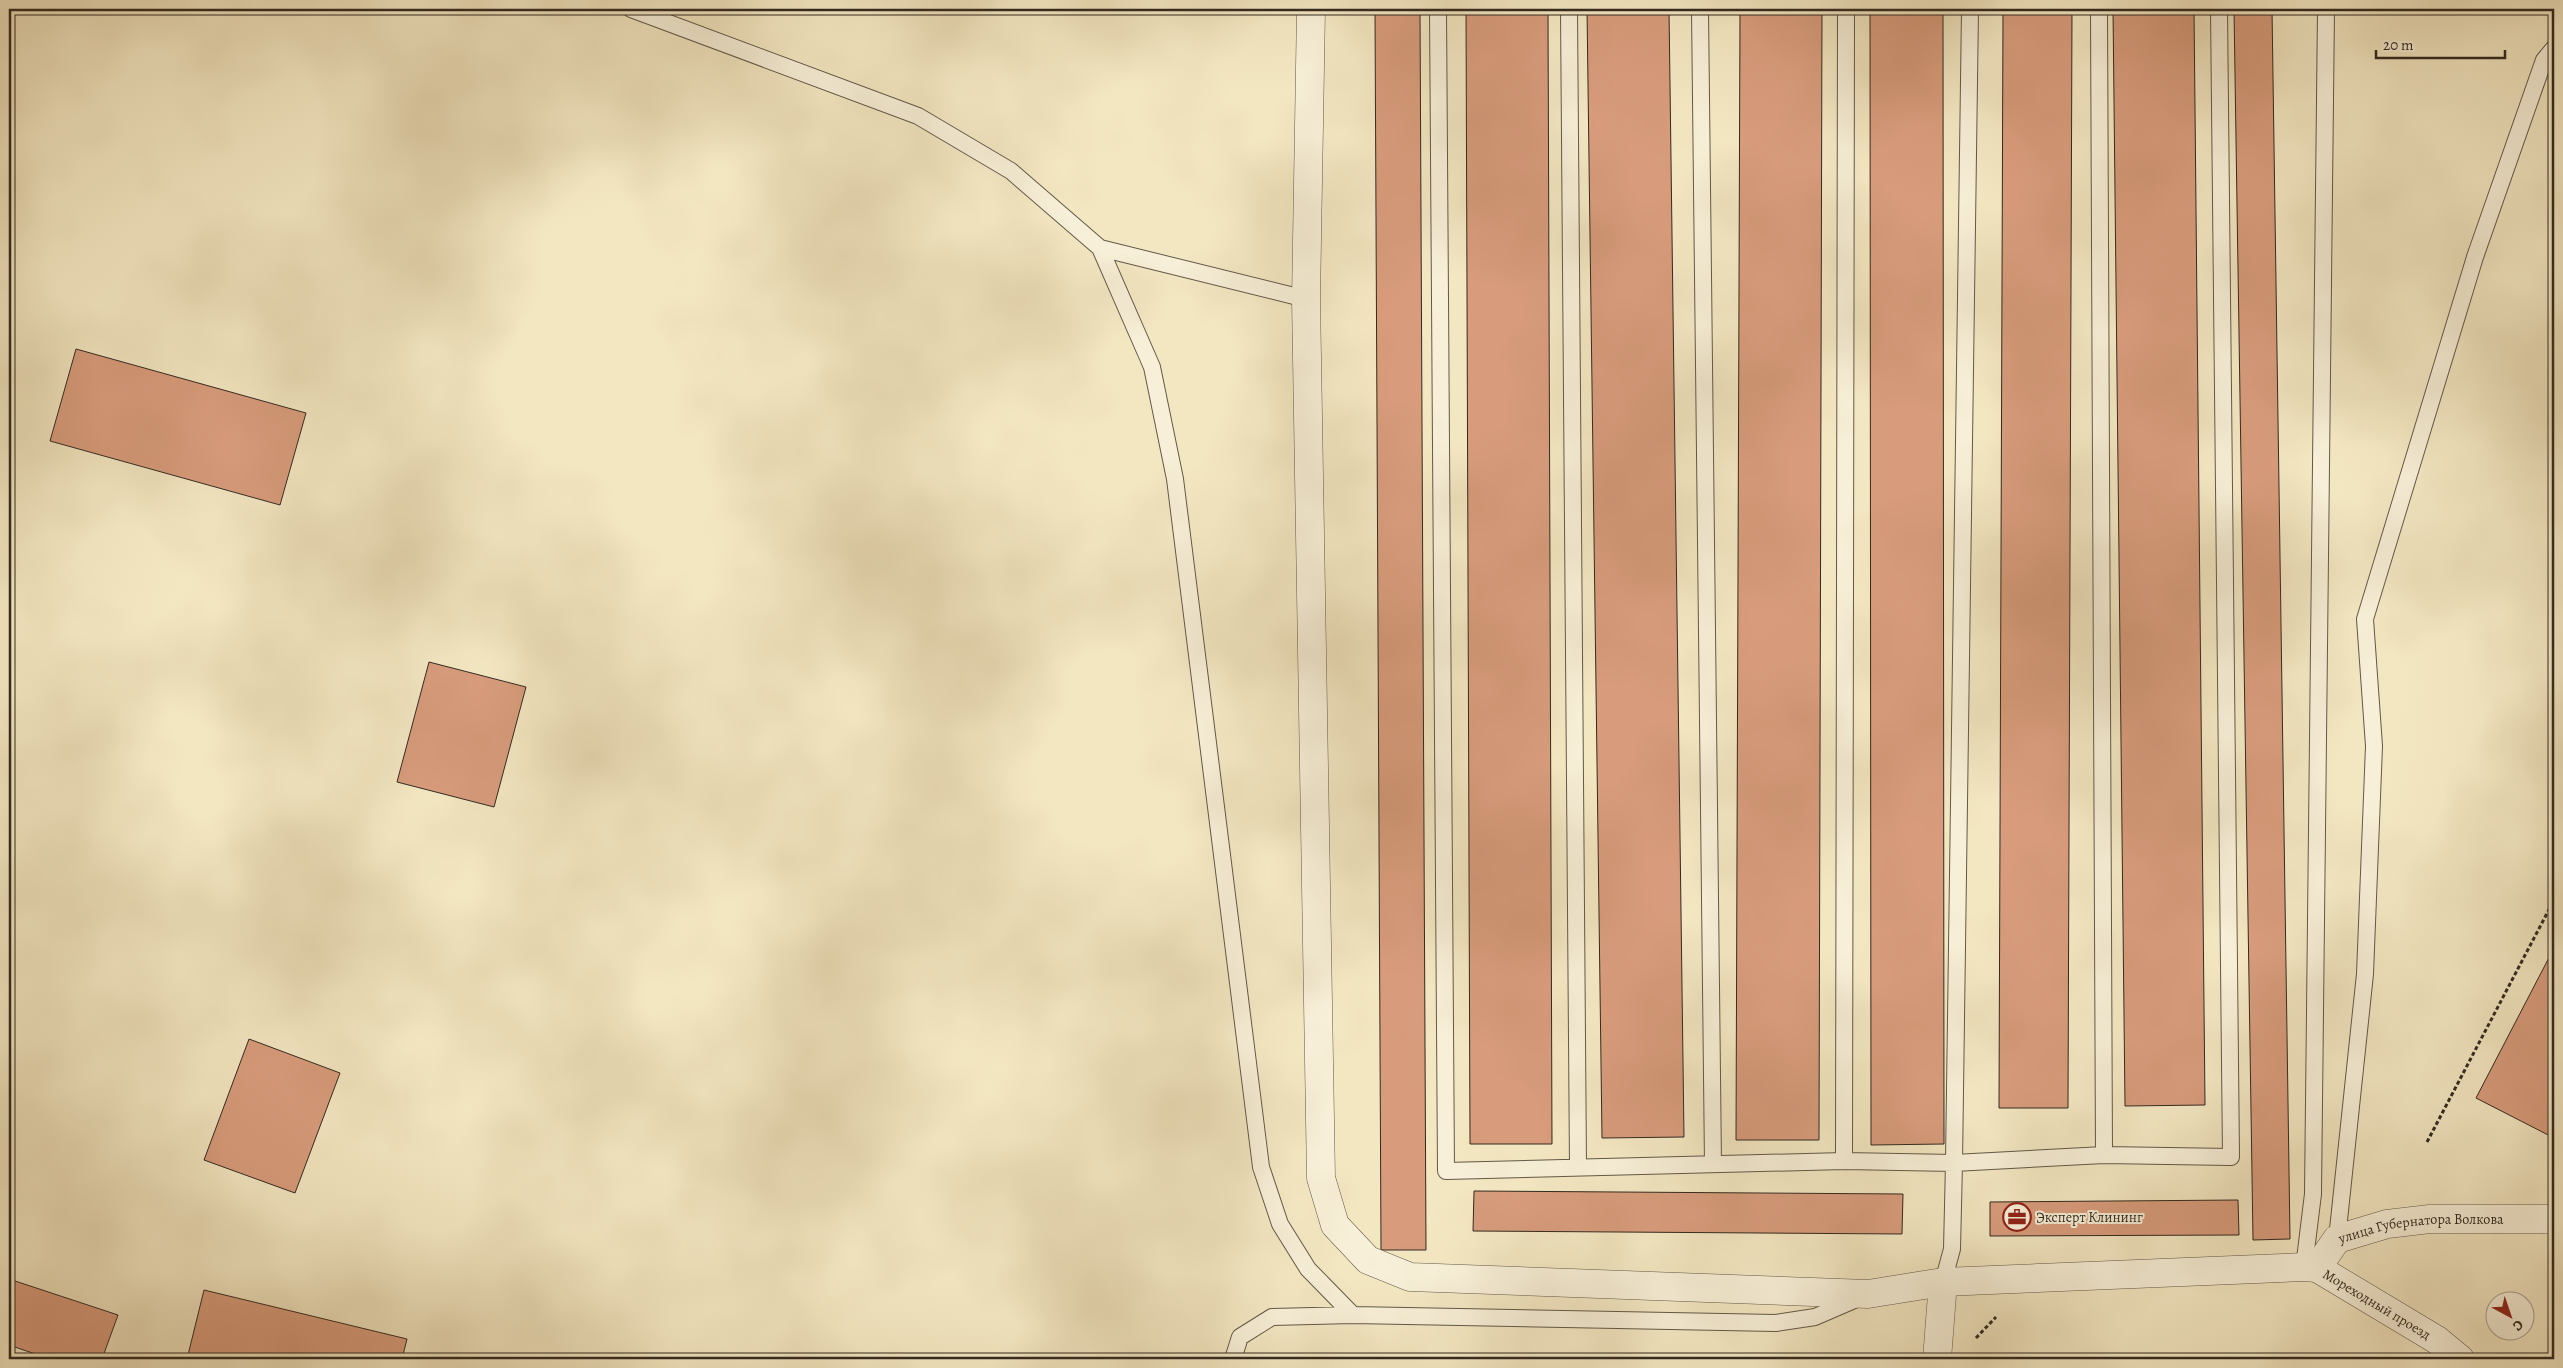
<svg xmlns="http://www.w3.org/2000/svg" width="2563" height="1368" font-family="Alegreya,serif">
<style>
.building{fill:#d89c7c;stroke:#322a20}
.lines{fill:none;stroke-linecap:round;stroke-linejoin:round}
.service-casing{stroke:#625948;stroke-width:18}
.minor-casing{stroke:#625948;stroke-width:29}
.path{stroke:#322a20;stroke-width:3;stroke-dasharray:4 2.5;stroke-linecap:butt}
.service{stroke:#f7efd7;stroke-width:16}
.minor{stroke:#f7efd7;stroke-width:28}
.labels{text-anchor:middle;stroke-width:4;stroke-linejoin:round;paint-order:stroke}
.poi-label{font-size:14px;fill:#322a20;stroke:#f7efd7;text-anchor:start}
.street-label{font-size:14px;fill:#322a20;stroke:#f7efd7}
</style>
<rect width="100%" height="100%" fill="#f3e7c2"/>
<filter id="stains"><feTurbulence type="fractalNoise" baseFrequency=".004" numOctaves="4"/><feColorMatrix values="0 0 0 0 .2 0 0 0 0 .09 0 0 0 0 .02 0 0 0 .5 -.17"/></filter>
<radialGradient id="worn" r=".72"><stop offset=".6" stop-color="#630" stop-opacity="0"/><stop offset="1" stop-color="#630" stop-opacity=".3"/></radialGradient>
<path class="building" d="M1375,9h45l6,1241h-45z
M1466,9h82l4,1135h-82z
M1587,9h82l15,1128 -82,1z
M1740,9h82l-3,1131h-83z
M1870,9h73l1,1135 -73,1z
M2003,9h69l-4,1099h-69z
M2113,9h81l11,1096 -80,1z
M2234,9h38l18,1230 -37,1z
M76,349l230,64 -26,92 -230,-64z
M429,662l97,25 -32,120 -97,-25z
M2554,948v190l-78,-40z
M249,1039l91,34 -45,120 -91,-33z
M1474,1191l429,3 -1,40 -429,-3z
M2238,1200l1,35 -249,1v-34z
M9,1279l109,36 -16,44h-52l-41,-14z
M204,1290l203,49 -5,20h-215z"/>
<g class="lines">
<defs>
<path id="service" d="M631,9l287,107 93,55 89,77 206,51
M1438,9l8,1162 398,-10 110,2 150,-8 127,2 -12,-1148
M1569,9l9,1158
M1700,9l13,1155
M2099,9l5,1146
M1100,248l52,119 23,112 86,688 19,57 28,45 45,46
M1844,1161l2,-1152
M2337,1239l28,-265 9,-228 -9,-127 110,-362 69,-197 10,-12
M2304,1267l9,-73 13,-1185
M1943,1282l9,-33 2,-86 16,-1154
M1233,1359l7,-22 32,-20 81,-2 423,8 39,-6 44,-19"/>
<g id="minor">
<path id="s1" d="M1311,9l-5,290 15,879 14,47 33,35 42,17 458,17 75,-12 361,-15 13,1 20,-29 50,-15 43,-5h124"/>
<path id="s2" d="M2317,1268l120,72 23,19"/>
<path d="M1937,1359l6,-77"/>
</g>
</defs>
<use href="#service" class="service-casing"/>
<use href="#minor" class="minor-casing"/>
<path class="path" d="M2427,1142l127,-242
M1976,1338l20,-21"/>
<use href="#service" class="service"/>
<use href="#minor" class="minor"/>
</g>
<defs>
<symbol id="office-ring" viewBox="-11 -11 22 22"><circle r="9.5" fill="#f7efd7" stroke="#8f2418" stroke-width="1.5"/><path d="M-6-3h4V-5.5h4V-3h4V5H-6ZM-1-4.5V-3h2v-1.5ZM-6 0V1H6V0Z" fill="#8f2418"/></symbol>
</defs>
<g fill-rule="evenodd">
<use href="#office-ring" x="2001" y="1201" width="32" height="32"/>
</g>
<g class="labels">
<g class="poi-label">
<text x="2036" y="1222">Эксперт Клининг</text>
</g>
<g class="street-label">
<text dy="5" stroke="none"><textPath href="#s1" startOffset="2341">улица Губернатора Волкова</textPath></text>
<text dy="5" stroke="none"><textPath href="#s2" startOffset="70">Мореходный проезд</textPath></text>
</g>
</g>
<rect width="2563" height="1368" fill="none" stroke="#f3e7c2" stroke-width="30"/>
<rect x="10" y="10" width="2543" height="1348" fill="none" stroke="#322a20" stroke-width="2.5"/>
<rect x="15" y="15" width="2533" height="1338" fill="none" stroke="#322a20"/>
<g transform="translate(2510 1316) rotate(140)"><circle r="24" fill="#f7efd7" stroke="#a8a08e"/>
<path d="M0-4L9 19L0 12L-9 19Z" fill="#8f2418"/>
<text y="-8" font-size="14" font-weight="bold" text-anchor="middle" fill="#322a20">С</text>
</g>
<path d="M2376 50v8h129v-8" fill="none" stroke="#322a20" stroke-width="2.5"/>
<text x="2383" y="50" font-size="15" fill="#322a20" stroke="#f7efd7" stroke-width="4" paint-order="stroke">20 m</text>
<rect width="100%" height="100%" filter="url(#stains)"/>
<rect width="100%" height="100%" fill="url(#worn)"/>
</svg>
